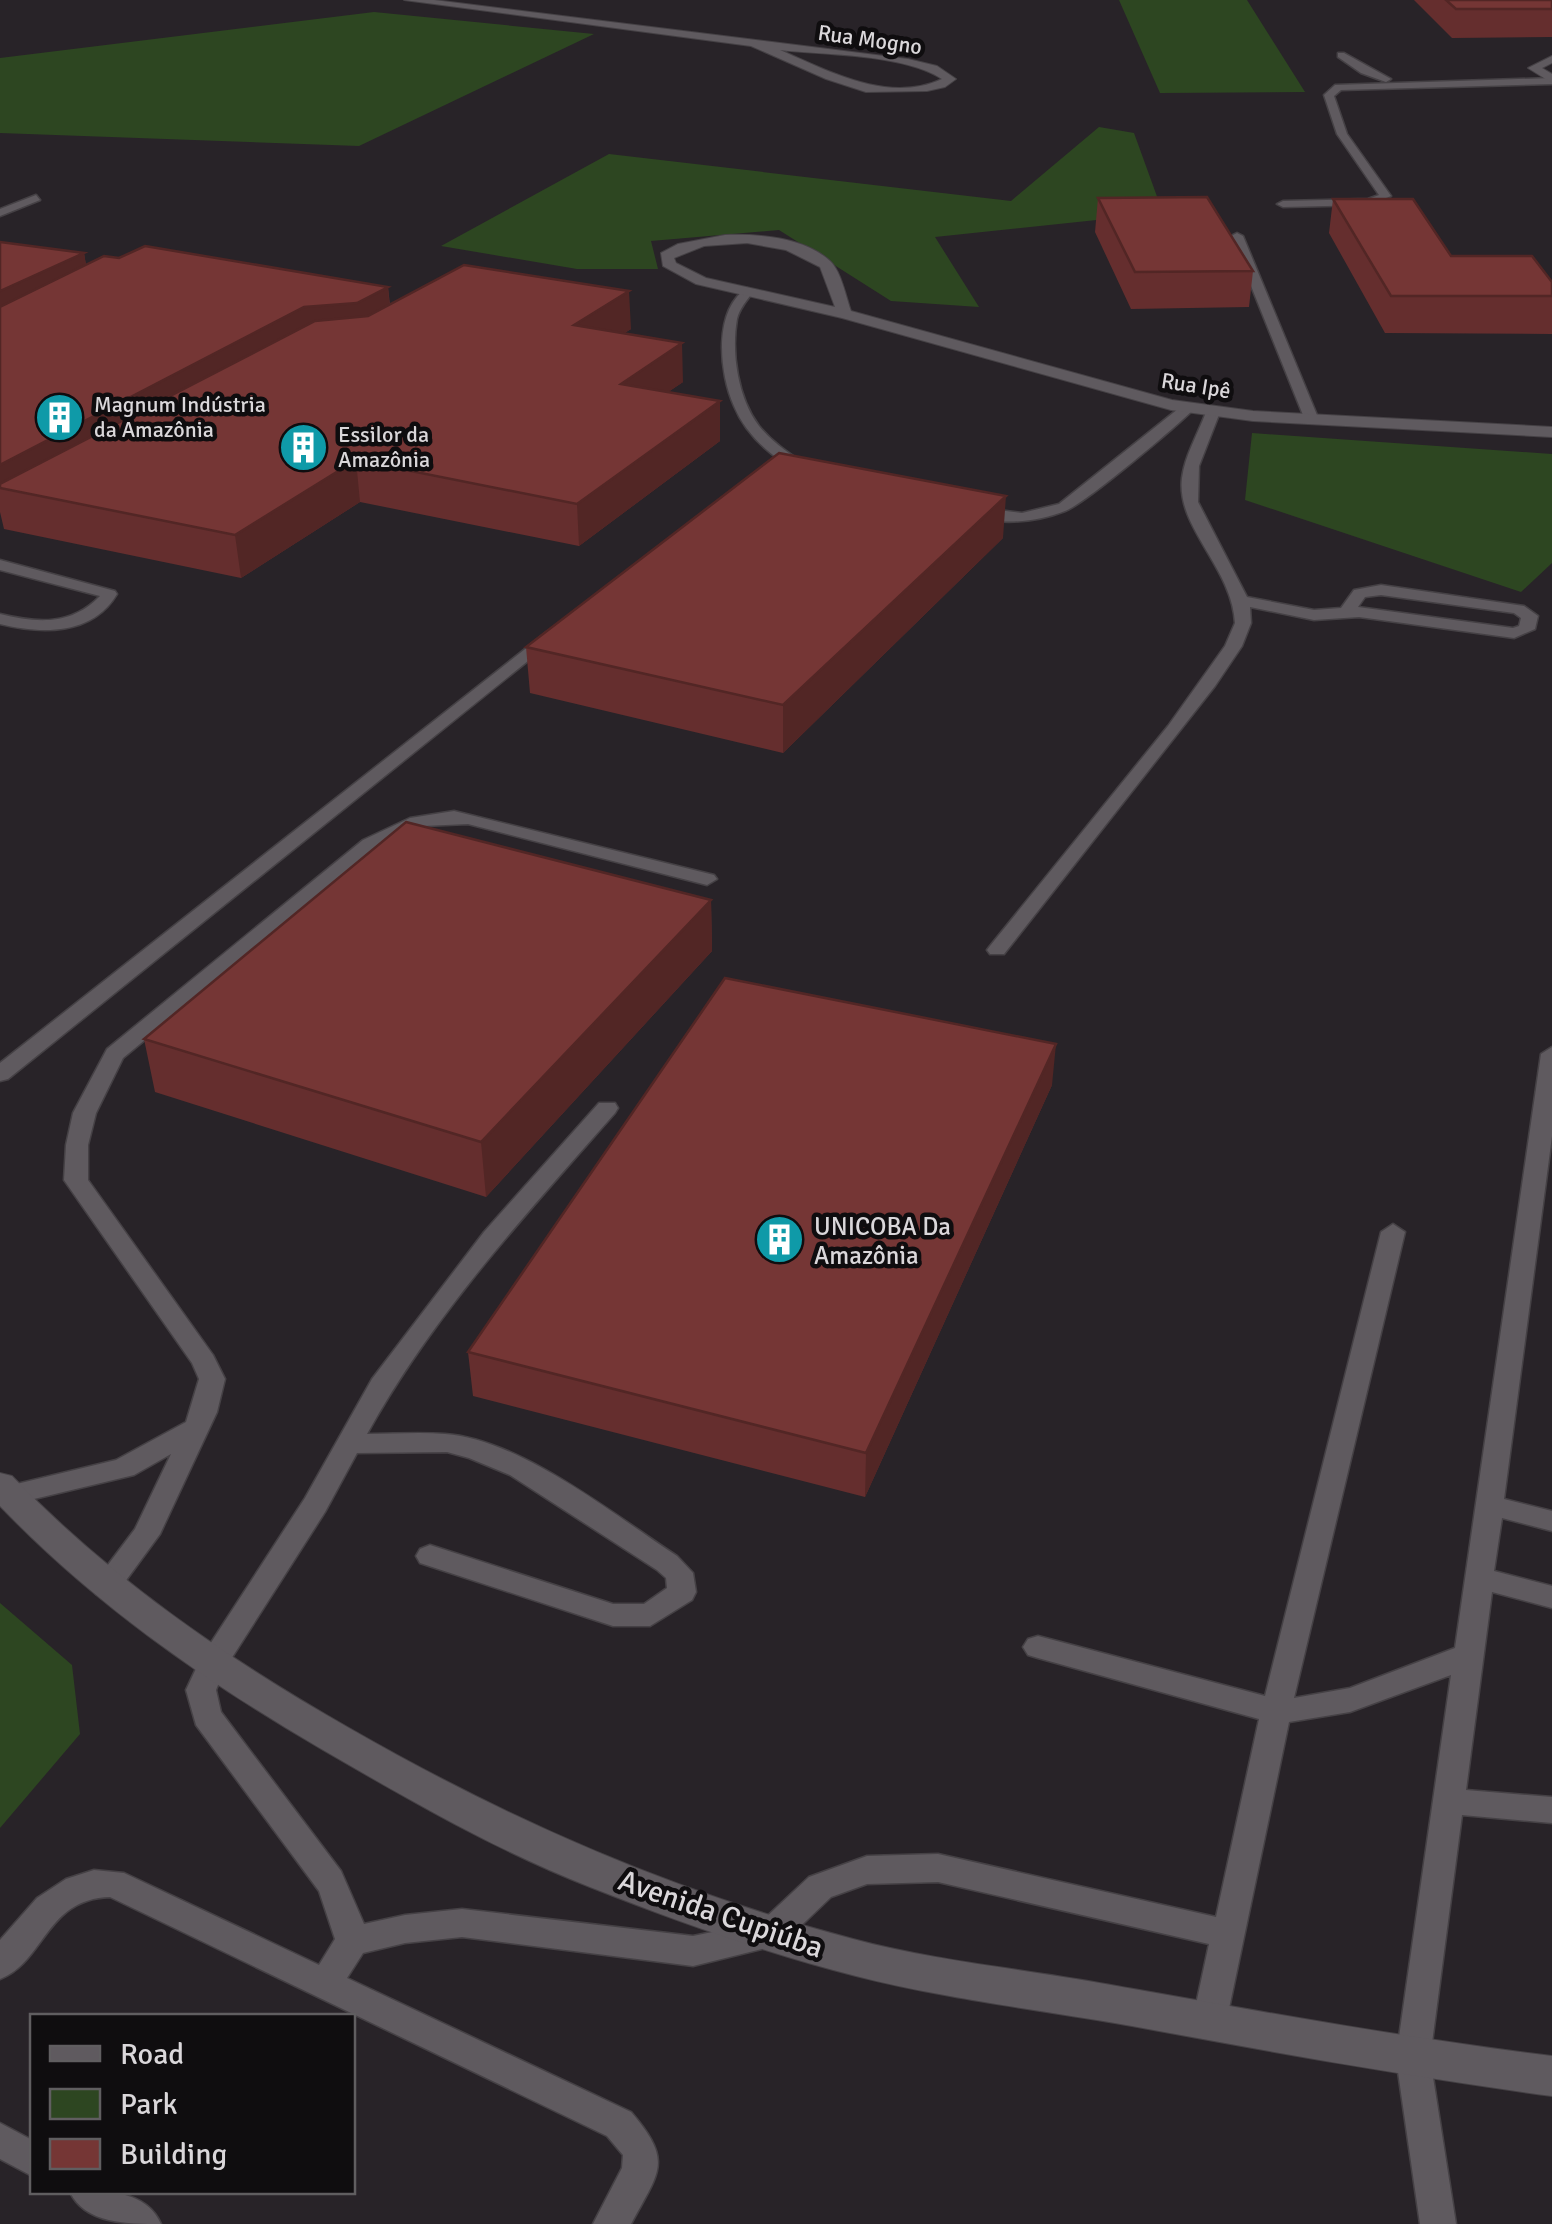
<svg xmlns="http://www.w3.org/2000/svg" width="1552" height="2224" font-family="Signika,sans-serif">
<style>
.green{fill:#2d4621}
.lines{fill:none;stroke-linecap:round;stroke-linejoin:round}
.service-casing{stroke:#454145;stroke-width:3}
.minor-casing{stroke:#454145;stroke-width:2}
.tertiary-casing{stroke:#454145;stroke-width:2}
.service{fill:#5f5a5f;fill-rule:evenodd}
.minor{fill:#5f5a5f;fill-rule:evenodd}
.tertiary{fill:#5f5a5f;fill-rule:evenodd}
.wall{fill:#652e2e}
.shaded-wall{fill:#522625}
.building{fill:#753635;stroke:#522625;stroke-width:2.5}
.labels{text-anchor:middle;stroke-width:9;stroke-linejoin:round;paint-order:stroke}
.far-street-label{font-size:22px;fill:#dad7da;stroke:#0f0d0f}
.far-poi-label{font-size:22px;fill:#dad7da;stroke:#0f0d0f;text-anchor:start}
.poi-label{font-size:25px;fill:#dad7da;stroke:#0f0d0f;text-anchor:start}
.near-street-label{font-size:30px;fill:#dad7da;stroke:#0f0d0f}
</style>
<rect width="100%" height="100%" fill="#282328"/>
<path class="green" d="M1119,0h128l58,92 -145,1z
M374,12l220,22 -235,112 -359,-13v-75z
M1099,127l35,6 29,80 -228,24 44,70 -88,-6 -112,-71 -128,11 7,28h-81l-136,-23 168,-92 402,47z
M1252,433l300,21v109l-31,29 -276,-92z
M0,1603l72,62 8,69 -80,94z"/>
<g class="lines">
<defs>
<path id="service" d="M1338,53h6l47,26 -5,3 -25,-9 -23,-16z
M1552,78v6l-211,6 -7,6 13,38 44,62 -22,9 -86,2 -6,-3 6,-3 85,-2 11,-4 -42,-61 -13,-39 11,-10z
M36,195l4,5 -40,16v-7z
M1237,233l6,3 76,184 -2,3 -12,-3 -74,-184z
M747,288l6,4c-6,8 -14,17 -16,27 -6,34 1,79 22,107 14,17 31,28 49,40v6c-11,1 -18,-5 -28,-12 -19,-13 -37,-32 -46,-54 -15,-33 -21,-96 13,-118z
M1183,405l12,3c-18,18 -110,96 -130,103 -28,11 -73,17 -98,0l7,-4 48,6 37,-9z
M1213,408l7,4 -21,54 -1,36 49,95 67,13 27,-2 13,-18 27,-5 143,21 14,10 -3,13 -21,9 -155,-21 -45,3 -64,-13 1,16 -9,23 -27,40 -211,268h-14l-3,-4 3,-4 178,-220 57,-80 10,-23c-3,-56 -59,-95 -53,-145 3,-23 16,-44 24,-66zM1381,595l133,18 7,5 -2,8 -6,2 -155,-21 7,-10z
M0,560l115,31 2,3c-25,42 -76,40 -117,30v-10c37,9 71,12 100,-18l-100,-26z
M548,631l8,5 -2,4 -546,439 -8,2v-18z
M454,811l260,64 3,4 -10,6 -239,-61 -45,2 -46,22 -254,210 -27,55 -8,32v35l125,175 12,24 -8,33 -57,122 -44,60 -10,3 -10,-3 -4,-8 43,-57 36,-75 -37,21 -125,30 -9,-3v-14l116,-28 70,-38 13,-43 -7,-16 -128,-183 2,-35 7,-32 34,-64 256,-209 47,-22z
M1552,1047v89l-48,363 48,12v20l-50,-13 -8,53 58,15v22l-60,-16 -26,198 86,7v26l-90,-8 -32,243 26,166h-36l-24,-166 55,-383 -101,37 -61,10 -63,301 -5,11 -12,4 -12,-4 -5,-11 17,-79 -271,-62 -71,2 -36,13 -49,47 -89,22 -231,-29 -57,6 -42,10 -16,25 284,134c43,50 28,59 0,112h-38l29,-56 1,-13 -16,-19 -497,-239c-65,2 -65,65 -110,82v-39l37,-42 29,-19 28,-9 30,3 195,92 16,-26 -16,-48 -123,-166 -10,-35 15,-32 104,-160 67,-119 112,-147 115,-129h16l3,5 -3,5c-89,101 -183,203 -248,321 26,0 52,-2 78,0 75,5 169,81 232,122l16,17 3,19 -4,8 -42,26h-37l-193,-63 -4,-7 4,-7 10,-4 183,59h31l23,-16 -1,-10 -9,-8 -147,-95 -41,-17 -22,-6 -90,1 -32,59 -101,158 -8,20 5,22 120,159 23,53 41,-9 57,-6 231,27 68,-14 48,-45 58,-21 71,-2 278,63 43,-198 -221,-61 -10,-3 -5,-8 5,-8 10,-3 227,60 116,-464 12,-8 12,8 -111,466 56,-10 105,-40 86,-594z
M0,2123l32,17v36l-32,-17z
M70,2192c32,-2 76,-3 91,32 -33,0 -76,0 -91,-32z"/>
<path id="minor" d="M404,0h30l474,59 29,7 19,13 -11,8 -18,4 -61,1 -40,-13 -75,-33zM780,50c46,5 124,4 162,29 -54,25 -113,-8 -162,-29z
M1552,56v7l-10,5 10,6v9l-24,-15z
M725,235c33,-1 79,2 105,26 11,10 16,36 21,50l321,89 81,11 299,16v10l-299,-16 -82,-11 -329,-92 -146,-34 -33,-18 -2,-13 17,-9zM747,243l39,7 34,17 15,40 -129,-29 -30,-15 -2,-5 30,-12z"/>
<path id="tertiary" d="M0,1473l12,3c99,103 213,181 337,252 164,94 320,162 504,211 78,21 161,29 241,43 152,27 304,55 458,74v40c-141,-19 -280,-44 -420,-70 -91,-16 -186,-27 -276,-50 -90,-23 -180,-55 -266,-89 -95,-37 -184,-89 -272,-140 -116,-68 -225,-144 -318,-241z"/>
</defs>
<use href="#service" class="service-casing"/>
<use href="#minor" class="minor-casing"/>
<use href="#tertiary" class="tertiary-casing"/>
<use href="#service" class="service"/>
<use href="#minor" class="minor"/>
<use href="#tertiary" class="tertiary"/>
</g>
<path class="wall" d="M1414,0h138v37l-100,1z
M1098,198l155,73 -4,36 -118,2 -36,-77z
M1333,199l118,57 101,26v52l-167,-1 -56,-100z
M0,242l84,11 2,12 302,22 2,18 241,24 -8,5 60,48 -15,10 52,49 -141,105 -219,-44 -119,76 -237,-49 -4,-17z
M1003,538l-220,215 -253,-60 -4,-46z
M711,900l1,51 -226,246 -331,-105 -11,-53z
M1052,1085l-187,412 -392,-101 -5,-44z"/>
<path class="shaded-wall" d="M84,253l6,36 -90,43v-41z
M388,287l3,37 -391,164v-23l304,-158z
M629,291l2,38 -55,34 -2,-38z
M682,343l1,39 -60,41 -2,-39z
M720,401v40l-141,105 -2,-42z
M356,460l4,42 -119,76 -6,-43z
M1006,496l-3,42 -220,215v-48z
M711,900l1,51 -226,246 -5,-55z
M1056,1044l-4,41 -187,412 1,-44z"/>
<path class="building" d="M1446,0h106v9h-96z
M1207,197l46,74 -118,1 -37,-74z
M1333,199h80l38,57h81l20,26v14h-161z
M0,242l84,11 -84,38z
M145,246l243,41 -31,16 -53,4 -304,158v-158l104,-51 15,2z
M464,265l165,26 -55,34 108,18 -61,41 99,17 -143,103 -221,-44 -121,75 -235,-47v-4l315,-163 53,-5z
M779,453l227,43 -223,209 -257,-58z
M406,822l305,78 -230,242 -337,-103z
M725,978l331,66 -190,409 -398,-101z"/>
<defs>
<symbol id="building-disc" viewBox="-11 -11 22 22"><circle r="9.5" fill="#0f9aa8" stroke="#0f0d0f"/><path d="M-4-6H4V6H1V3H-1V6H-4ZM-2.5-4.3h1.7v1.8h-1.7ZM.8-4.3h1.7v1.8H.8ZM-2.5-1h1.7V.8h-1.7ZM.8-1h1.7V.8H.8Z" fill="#fff"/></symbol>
</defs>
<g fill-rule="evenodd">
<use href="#building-disc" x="32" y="390" width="55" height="55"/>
<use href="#building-disc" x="276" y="420" width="55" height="55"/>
<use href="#building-disc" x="752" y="1212" width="55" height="55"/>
</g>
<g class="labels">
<g class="far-street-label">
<text transform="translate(870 39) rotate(8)" y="8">Rua Mogno</text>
<text transform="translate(1196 385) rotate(9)" y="8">Rua Ipê</text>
</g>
<g class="far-poi-label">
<text x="94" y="412">Magnum Indústria<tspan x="94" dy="25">da Amazônia</tspan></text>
<text x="338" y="442">Essilor da<tspan x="338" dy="25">Amazônia</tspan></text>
</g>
<g class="poi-label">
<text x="814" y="1235">UNICOBA Da<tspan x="814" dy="29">Amazônia</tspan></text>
</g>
<g class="near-street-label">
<text transform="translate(721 1914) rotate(19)" y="10">Avenida Cupiúba</text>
</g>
</g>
<rect x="30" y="2014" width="325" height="180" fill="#0f0d0f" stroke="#605e60" stroke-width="2.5"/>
<rect x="50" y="2046" width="50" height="15" fill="#5f5a5f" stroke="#605e60" stroke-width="2.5"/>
<text x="120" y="2064" font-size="30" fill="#dad7da">Road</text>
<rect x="50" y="2089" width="50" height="30" fill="#2d4621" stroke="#605e60" stroke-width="2.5"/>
<text x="120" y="2114" font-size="30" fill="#dad7da">Park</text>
<rect x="50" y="2139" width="50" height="30" fill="#753635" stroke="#605e60" stroke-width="2.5"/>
<text x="120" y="2164" font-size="30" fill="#dad7da">Building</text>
</svg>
